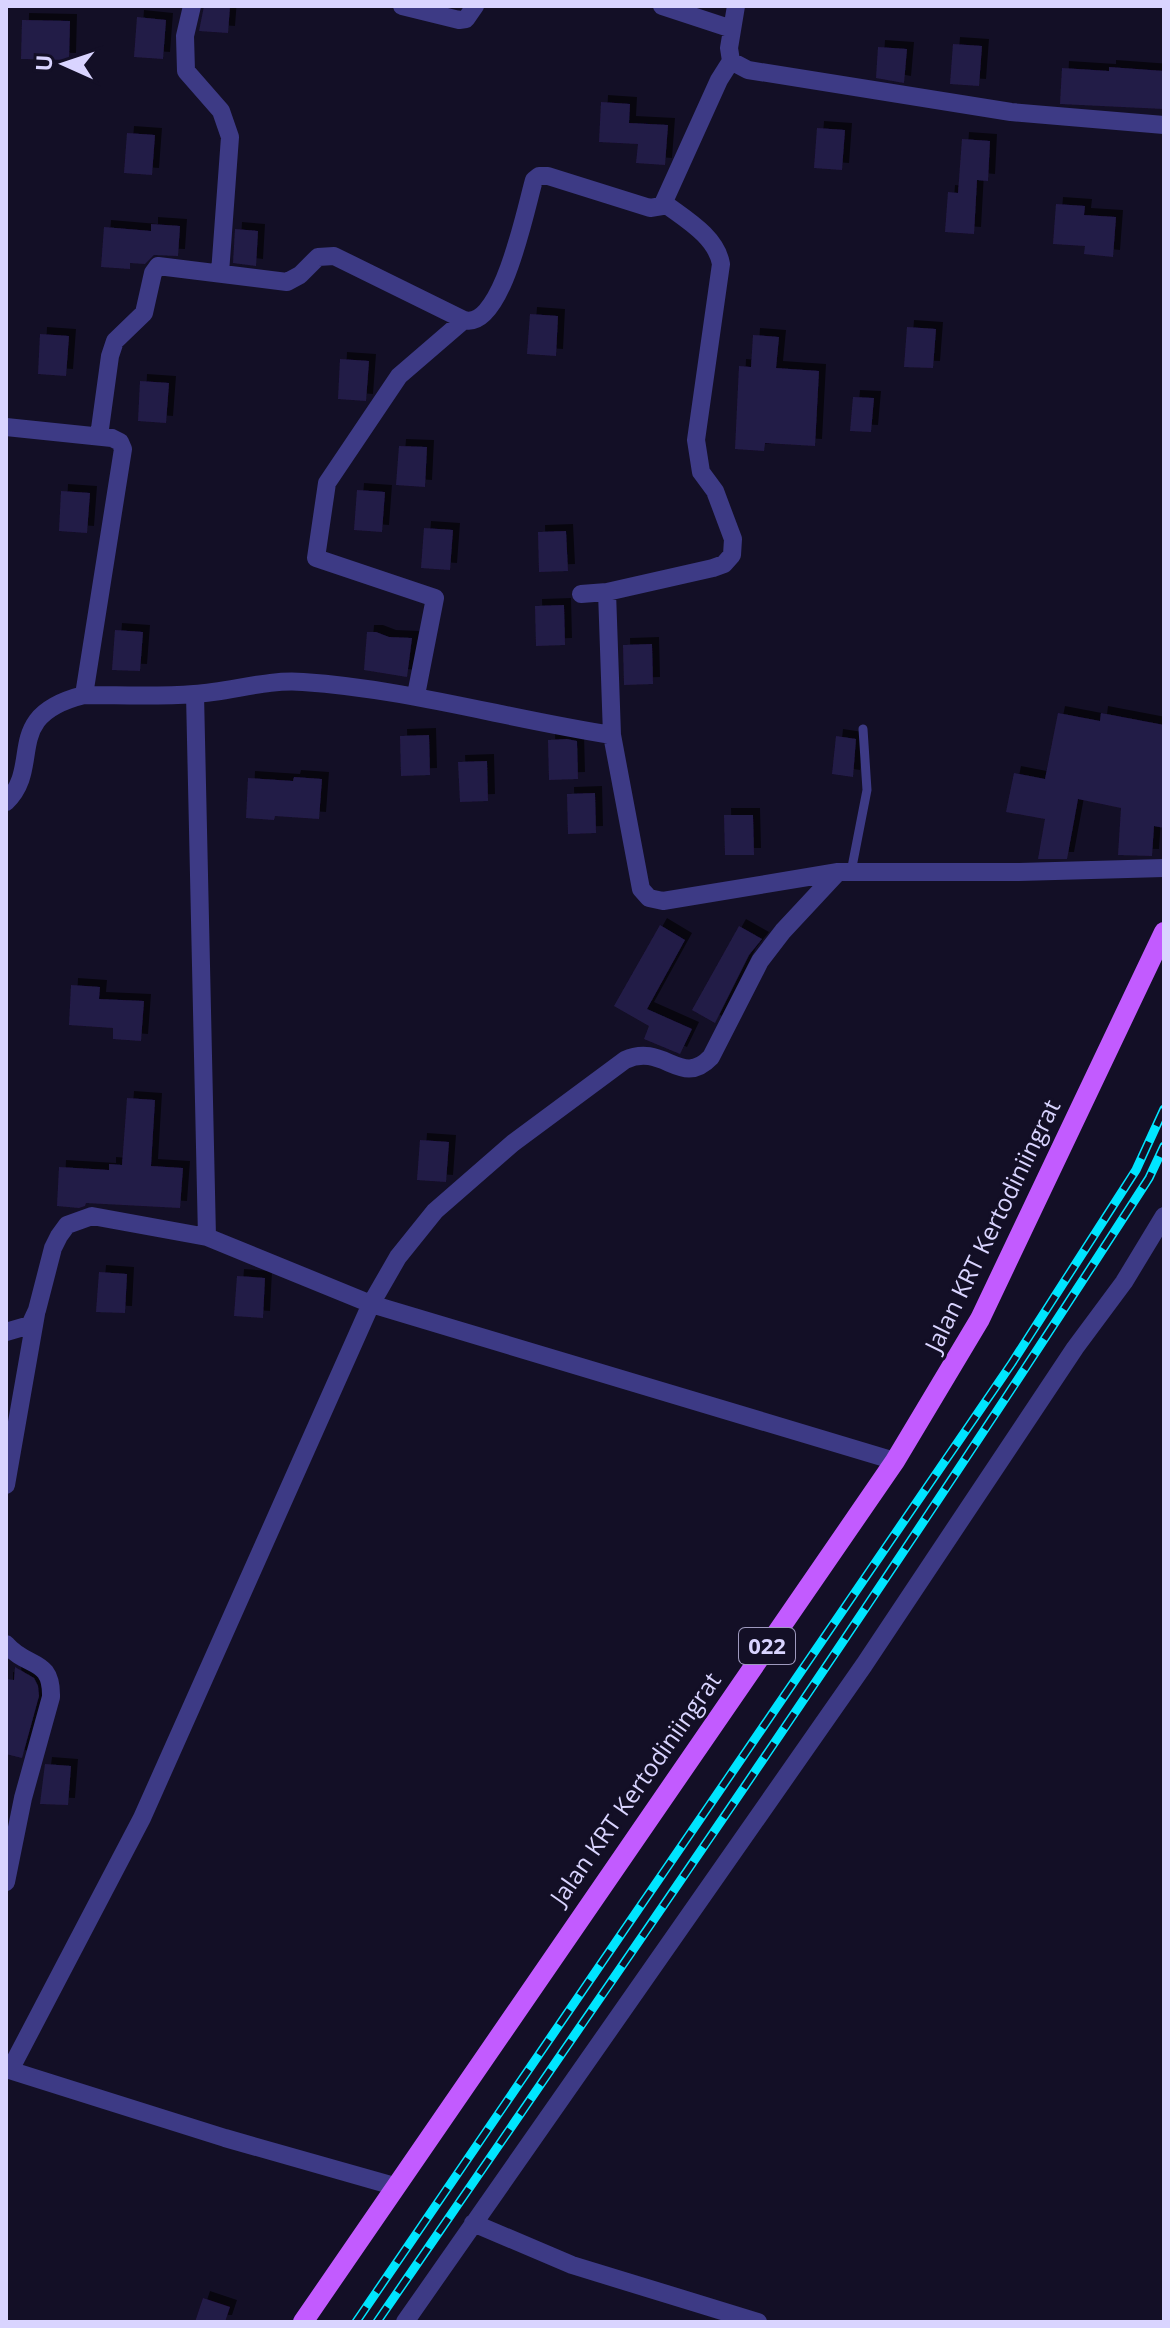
<svg xmlns="http://www.w3.org/2000/svg" width="1170" height="2328" font-family="'Open Sans',sans-serif">
<style>
.building{fill:#241b47;filter:url(#shadow)}
.lines{fill:none;stroke-linecap:round;stroke-linejoin:round}
.service{stroke:#3d3a85;stroke-width:9}
.minor{stroke:#3d3a85;stroke-width:18}
.primary{stroke:#c25bff;stroke-width:20}
.rail-casing{stroke:#00e5ff;stroke-width:9}
.rail{stroke:#130f26;stroke-width:6;stroke-dasharray:18;stroke-linecap:butt}
.labels{text-anchor:middle;stroke-width:6;stroke-linejoin:round;paint-order:stroke}
.shield{fill:#130f26;stroke:#9e99be;stroke-width:2}
.shield-label{font-size:22px;font-weight:bold;fill:#d9d4ff}
.street-label{font-size:24px;fill:#d9d4ff;stroke:#130f26}
</style>
<defs>
<filter id="shadow"><feDropShadow dx="7" dy="-7" stdDeviation="0" flood-color="#0009"/></filter>
</defs>
<rect width="100%" height="100%" fill="#130f26"/>
<path class="building" d="M204,6h26l-2,27 -29,-2z
M137,17l29,3 -3,39 -29,-2z
M22,20l48,1 -1,39 -48,-1z
M953,44l29,2 -3,40 -29,-2z
M878,47l29,2 -3,34 -28,-5z
M1109,67l55,4v38l-104,-5 2,-36 47,3z
M601,102l29,2 -1,19 39,2 -3,40 -29,-2 2,-19 -39,-2z
M817,128l28,2 -3,40 -28,-2z
M127,133l28,2 -3,40 -28,-2z
M962,139l28,2 -2,40 -11,-1 -3,54 -29,-2 3,-40 10,1z
M1056,204l29,2 -1,9 32,2 -3,40 -29,-3 1,-8 -32,-2z
M151,224l29,2 -2,30 -24,-1 -9,9 -15,-1v6l-29,-2 3,-40 47,4z
M235,229l23,2 -2,35 -23,-3z
M530,314l28,2 -2,40 -29,-2z
M907,327l29,2 -3,39 -29,-1z
M40,334l29,2 -3,40 -28,-2z
M753,335l26,2 -3,31 43,3 -4,75 -50,-3 -1,8 -29,-2 4,-83 12,1z
M340,359l29,2 -3,40 -28,-2z
M140,381l29,2 -3,40 -28,-2z
M853,397l21,1 -3,34 -21,-1z
M399,446l28,1 -2,40 -29,-2z
M357,490l28,2 -3,40 -28,-2z
M61,491l29,2 -3,40 -28,-2z
M424,528l29,2 -3,40 -29,-2z
M566,531l2,40 -29,1 -1,-40z
M564,605l1,40 -29,1 -1,-40z
M115,630l28,2 -3,39 -28,-1z
M367,632h9l13,5 23,1 -5,39 -43,-7z
M652,644l1,40 -29,1 -1,-40z
M1058,713l42,8 1,-8 63,12v103l-10,-2 -2,30 -34,-1 3,-47 -43,-9 -11,60h-29l7,-40 -39,-7 8,-39 31,6z
M429,735l1,40 -29,1 -1,-40z
M836,736l20,3 -3,38 -21,-3z
M567,739l10,2 1,38 -29,1 -1,-40z
M487,761l1,40 -28,1 -2,-40z
M294,777l28,2 -3,40 -44,-3 -1,4 -28,-2 2,-40 45,3z
M595,793l1,40 -28,1 -1,-40z
M724,815h29l1,40h-29z
M660,925l25,15 -38,69 45,20 -12,25 -36,-15 5,-13 -35,-20z
M739,926l23,13 -13,16 -34,68 -23,-13z
M71,985l29,2 -1,12 45,2 -3,40 -28,-2v-11l-44,-3z
M127,1098l28,2 -4,66 32,2 -3,40 -94,-5 -1,3 -6,2 -22,-2 2,-39 50,3v-6l13,1z
M420,1140l29,2 -3,40 -29,-2z
M99,1272l28,2 -2,39 -29,-1z
M237,1276l28,2 -2,40 -29,-2z
M15,1667l19,11 4,8 1,10 -17,62 -16,-4v-75l8,1z
M45,1764l26,2 -3,39 -28,-1z
M203,2298l27,9 -5,15h-30z"/>
<g class="lines">
<path class="service" d="M851,872l16,-82 -4,-61"/>
<path class="minor" d="M192,6l-7,30 1,35 35,40 9,26 -10,136
M402,6l57,14 7,-1 9,-13
M662,6l70,23
M736,6l-7,42 2,13 17,9 263,42 153,13
M664,203c21,16 52,33 57,61l-25,176 5,32 14,19 18,48 -1,16 -8,9 -11,4 -106,24 5,143 29,154 8,9 14,3 175,-29h181l145,-4
M6,427l106,11 8,4 3,7 -39,246
M99,436l11,-80 5,-15 29,-28 9,-40 5,-7 129,16 13,-7 18,-18 16,-1 130,64
M581,594l26,-2
M195,694l12,543
M416,695l19,-97 -119,-40 11,-75 72,-107 65,-56c38,11 62,-113 70,-140l5,-4h9l102,32 12,-2 57,-126 12,-19
M6,802c38,-37 -6,-86 78,-107 36,0 74,2 110,-1 37,-2 72,-15 109,-12 105,7 205,37 309,53
M6,1332l24,-7 7,-15 16,-62 6,-12 8,-11 25,-9 115,21 164,67 524,157
M6,1485l30,-171
M6,1644c21,25 46,13 45,53l-28,101 -17,84
M6,2069l219,69 169,48
M10,2070l132,-252 229,-514 27,-47 37,-46 78,-68 112,-83c39,-18 56,29 86,-3l49,-96 23,-30 55,-59
M473,2223l99,42 186,57
M405,2322l459,-657 211,-317 49,-66 40,-66"/>
<path class="primary" d="M303,2322l592,-861 85,-142 184,-387"/>
<defs>
<path id="rail" d="M356,2322l656,-959 124,-193 28,-61
M377,2322c261,-379 523,-757 772,-1144l15,-32"/>
</defs>
<use href="#rail" class="rail-casing"/>
<use href="#rail" class="rail"/>
</g>
<g class="labels">
<rect class="shield" x="739" y="1628" width="56" height="36" rx="6"/>
<g class="shield-label">
<text x="767" y="1654">022</text>
</g>
<g class="street-label">
<text transform="translate(993 1226) rotate(-64)" y="8">Jalan KRT Kertodiniingrat</text>
<text transform="translate(636 1789) rotate(-55)" y="8">Jalan KRT Kertodiniingrat</text>
</g>
</g>
<rect width="1170" height="2328" fill="none" stroke="#d9d4ff" stroke-width="16"/>
<g transform="translate(64 64) rotate(273)" stroke="#130f26" stroke-width="6" paint-order="stroke">
<path d="M0-6L14 30L0 20L-14 30Z" fill="#d9d4ff"/>
<text y="-12" font-size="22" font-weight="bold" text-anchor="middle" fill="#d9d4ff">U</text>
</g>
</svg>
